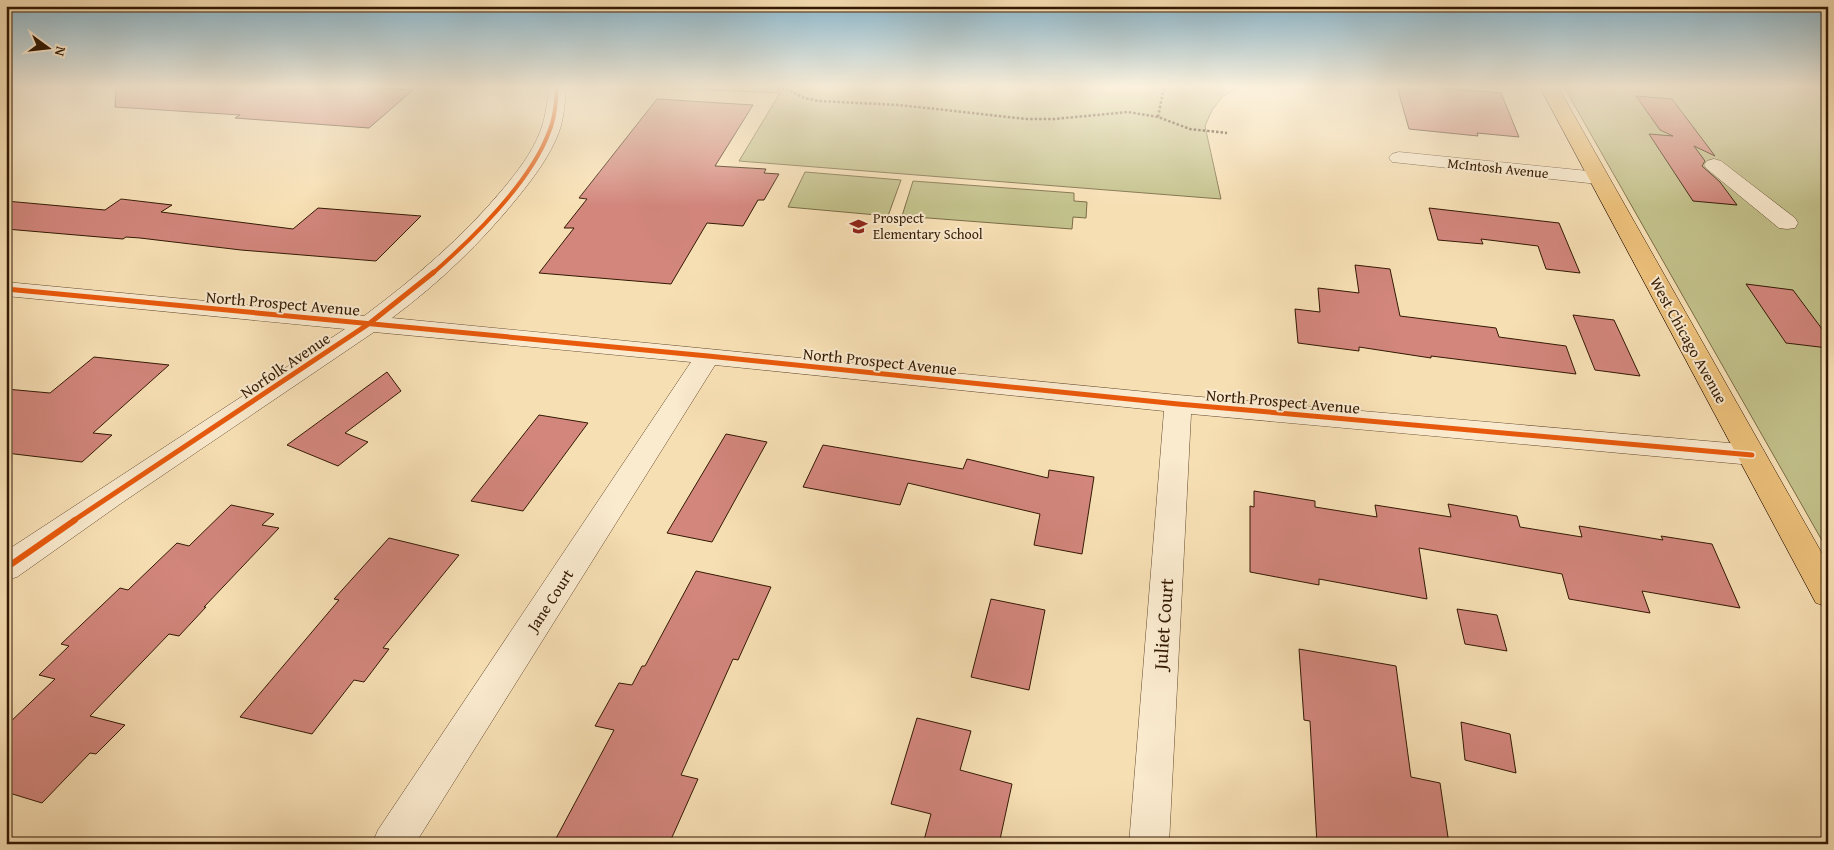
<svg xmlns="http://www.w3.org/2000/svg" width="1834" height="850" font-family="'Gentium Book Plus',serif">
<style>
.green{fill:#c2c08a;stroke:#7a6c46}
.building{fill:#d2867c;stroke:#331903}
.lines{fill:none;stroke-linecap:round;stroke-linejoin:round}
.minor-casing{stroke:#644a2f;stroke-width:1}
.major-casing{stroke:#331903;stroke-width:1}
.path{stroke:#331903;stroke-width:2.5;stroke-dasharray:2.5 2;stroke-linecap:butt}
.minor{fill:#faeace;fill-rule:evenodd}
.major{fill:#ecc07a;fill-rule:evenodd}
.cycleway-far2-casing{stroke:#faeace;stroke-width:6}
.cycleway-far1-casing{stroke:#faeace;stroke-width:8}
.cycleway-casing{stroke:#faeace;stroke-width:9}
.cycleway-far2{stroke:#e8590c;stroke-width:4}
.cycleway-far1{stroke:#e8590c;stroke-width:5}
.cycleway{stroke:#e8590c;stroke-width:6}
.labels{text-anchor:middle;stroke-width:4;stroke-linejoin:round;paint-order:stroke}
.far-street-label{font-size:14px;fill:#331903;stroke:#faeace}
.far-poi-label{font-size:14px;fill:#331903;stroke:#faeace;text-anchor:start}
.street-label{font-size:16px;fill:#331903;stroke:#faeace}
.near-street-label{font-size:19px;fill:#331903;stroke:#faeace}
</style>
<rect width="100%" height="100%" fill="#f7dfb4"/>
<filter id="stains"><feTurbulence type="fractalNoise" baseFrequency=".004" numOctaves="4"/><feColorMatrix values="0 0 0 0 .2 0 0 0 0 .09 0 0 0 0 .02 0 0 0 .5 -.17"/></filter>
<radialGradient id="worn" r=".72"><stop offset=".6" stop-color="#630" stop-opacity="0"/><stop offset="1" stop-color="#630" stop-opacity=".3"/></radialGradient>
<path class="green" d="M640,87h600l-17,9 -11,14 -7,16 16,73 -482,-38 41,-68z
M1564,87h264v464z
M805,172l96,8 -13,36 -100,-9z
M913,181l161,12v8l13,1 -1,16 -13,-1 -1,12 -170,-13z"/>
<path class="building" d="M116,87h243l54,3 -44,38 -134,-10 5,-3 -125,-8z
M1397,87h34l70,6 18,44 -42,-4 1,3 -69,-7z
M1636,96l36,3 43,57 -21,-10 11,15 -3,5 18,16 17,23 -44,-4 -44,-67 24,2 -13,-6z
M657,99l96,6 -38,61 51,3 -2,4 15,1 -15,26h-6l-15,26 -36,-3 -36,61 -132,-11 35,-45h-10l23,-29 -8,-1z
M121,199l51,6 -11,7 132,17 25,-21 103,8 -45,45 -135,-11 -101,-12 -14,-1 -3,2 -117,-10v-28l99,9z
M1429,208l130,15 21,50 -34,-4 -8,-23 -57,-7 2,5 -45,-4z
M1355,265l35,4 10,47 96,12 3,9 67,9 10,28 -145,-18v2l-72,-11v4l-61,-8 -3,-34 25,3 -2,-24 41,5z
M1746,284l47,6 35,47v11l-42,-5z
M1573,315l41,5 26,56 -45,-6z
M94,357l75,8 -76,68 19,2 -30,27 -76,-9v-64l44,4z
M387,372l14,19 -56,42 23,9 -30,24 -51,-21z
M539,415l49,8 -65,88 -52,-10z
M726,434l41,8 -55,100 -45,-9z
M823,445l140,24 4,-10 81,19 1,-8 45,7 -12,77 -48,-9 6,-31 -132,-31 -8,22 -97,-18z
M1254,491l61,10v6l62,10 -2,-12 76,12 -3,-13 69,12 3,11 62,10 -3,-11 84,14 -2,-4 51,8 28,64 -98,-17 8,22 -81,-14 -7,-25 -143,-26 8,51 -108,-20v6l-69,-13v-66l4,1z
M231,505l43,9 -12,11 17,3 -75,79h2l-27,29 -10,-2 -79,82 35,9 -29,29 -6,-1 -48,50 -36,-11v-66l49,-47 -16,-4 30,-29 -8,-2 59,-56 8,2 49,-47 12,3z
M389,538l70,17 -76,93 6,1 -25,33 -10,-2 -42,54 -72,-17 99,-117 -5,-1z
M696,571l75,16 -33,73 -5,-1 -52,116 17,4 -29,65h-116l61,-114 -19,-4 24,-43 13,2 10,-19h3z
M991,599l54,11 -16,80 -58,-13z
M1457,609l40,6 10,36 -42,-7z
M1299,649l97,17 15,111 29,6 9,61h-132l-7,-123 -6,-1z
M917,718l54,13 -11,39 52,14 -13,60h-76l8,-30 -40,-10z
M1461,722l49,12 6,39 -51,-13z"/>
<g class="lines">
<defs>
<path id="minor" d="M549,87h17c-1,15 -2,31 -7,45 -9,24 -25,45 -41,65 -37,46 -79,86 -126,121l786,77 574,50 10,3 4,7 -4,7 -10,3 -561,-51 -22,430h-40l35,-433 -449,-46 -300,479h-43l6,-14 313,-468 -317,-30 -251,170 -106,75 -11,3v-29l339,-222 -339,-33v-14l358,34c51,-38 98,-78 139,-127 14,-17 29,-36 37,-57 6,-15 7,-30 9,-45z
M1399,152l199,20 7,2 3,4 -3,4 -7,2 -206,-22 -3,-4 3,-4z
M1714,159l7,2 74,57 3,5 -3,5 -8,1 -8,-1 -72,-59 -3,-4 3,-4z"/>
<path id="major" d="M1540,87h18l270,477v43l-12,-4z"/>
</defs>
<use href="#minor" class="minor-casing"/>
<use href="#major" class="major-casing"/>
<path class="path" d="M768,87l21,3 15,8 15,3 80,4 128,14h27l74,-7 30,5 32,12 37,4
M1158,117l6,-30"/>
<use href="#minor" class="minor"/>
<use href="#major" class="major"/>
<defs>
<path id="cycleway-far2" d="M432,274c41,-36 98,-91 117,-142 6,-14 7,-30 8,-45"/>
<path id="cycleway-far1" d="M6,289l702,67 470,48 574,51
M73,521l297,-198 64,-51"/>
<path id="cycleway" d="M6,568l69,-48"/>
</defs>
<use href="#cycleway-far2" class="cycleway-far2-casing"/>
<use href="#cycleway-far1" class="cycleway-far1-casing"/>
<use href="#cycleway" class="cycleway-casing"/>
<use href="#cycleway-far2" class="cycleway-far2"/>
<use href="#cycleway-far1" class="cycleway-far1"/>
<use href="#cycleway" class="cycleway"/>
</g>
<linearGradient id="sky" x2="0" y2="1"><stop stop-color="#8ab8cf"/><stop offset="0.42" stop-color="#fbf1dd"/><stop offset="1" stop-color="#fbf1dd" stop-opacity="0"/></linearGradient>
<rect width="1834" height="206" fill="url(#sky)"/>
<defs>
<symbol id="school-bare" viewBox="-9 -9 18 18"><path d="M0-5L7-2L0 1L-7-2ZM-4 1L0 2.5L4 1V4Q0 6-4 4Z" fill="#8f2418" stroke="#faeace" stroke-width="2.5" paint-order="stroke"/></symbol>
</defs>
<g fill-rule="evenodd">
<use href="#school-bare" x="846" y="214" width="25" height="25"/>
</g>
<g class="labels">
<g class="far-street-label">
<text transform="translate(1498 168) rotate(6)" y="5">McIntosh Avenue</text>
</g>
<g class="far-poi-label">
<text x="873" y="223">Prospect<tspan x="873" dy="16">Elementary School</tspan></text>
</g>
<g class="street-label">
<text transform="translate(283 303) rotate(5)" y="6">North Prospect Avenue</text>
<text transform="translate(1689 340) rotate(61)" y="6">West Chicago Avenue</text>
<text transform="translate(880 361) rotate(6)" y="6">North Prospect Avenue</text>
<text transform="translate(285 365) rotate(-34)" y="6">Norfolk Avenue</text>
<text transform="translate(1283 401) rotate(5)" y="6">North Prospect Avenue</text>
<text transform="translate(550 600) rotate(-57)" y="6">Jane Court</text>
</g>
<g class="near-street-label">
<text transform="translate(1163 624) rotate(-86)" y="7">Juliet Court</text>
</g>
</g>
<rect width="1834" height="850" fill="none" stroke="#f7dfb4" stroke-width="25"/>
<rect x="8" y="8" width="1819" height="835" fill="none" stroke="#331903" stroke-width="2.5"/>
<rect x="12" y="12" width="1809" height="825" fill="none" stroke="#331903"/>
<g transform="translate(48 48) rotate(105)" stroke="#faeace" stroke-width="4" paint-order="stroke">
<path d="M0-4L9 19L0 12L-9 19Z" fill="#331903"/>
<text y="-8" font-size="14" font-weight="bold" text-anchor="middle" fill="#331903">N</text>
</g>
<rect width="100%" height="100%" filter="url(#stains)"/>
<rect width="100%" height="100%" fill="url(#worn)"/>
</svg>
